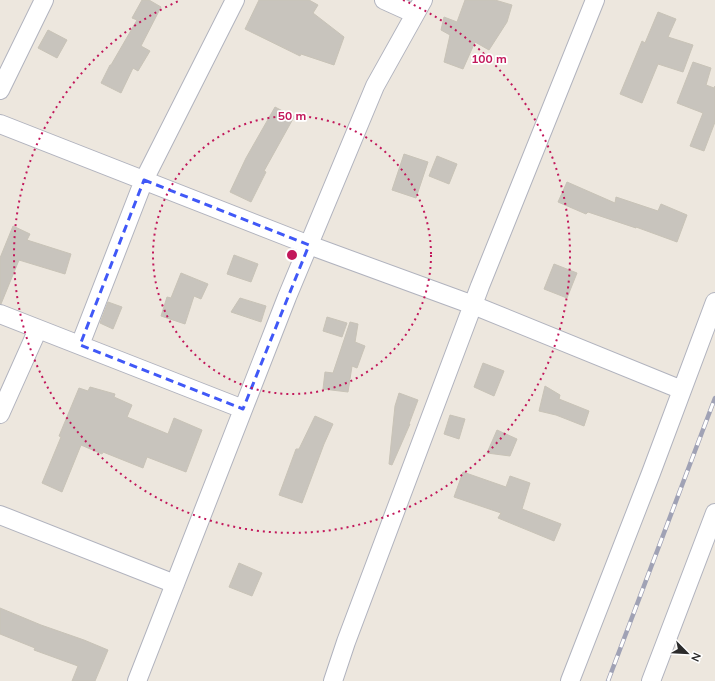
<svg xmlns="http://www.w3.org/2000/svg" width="715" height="681" font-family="Mulish,sans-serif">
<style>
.building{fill:#c8c4bd;stroke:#c8c3b7}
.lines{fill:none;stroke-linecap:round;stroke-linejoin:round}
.minor-casing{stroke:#b1b3be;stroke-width:20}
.minor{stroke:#fff;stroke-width:18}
.rail-casing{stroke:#a0a2b5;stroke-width:4.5}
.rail{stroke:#fff;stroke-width:3;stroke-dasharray:9;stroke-linecap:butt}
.marked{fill:none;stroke:#4058f7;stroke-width:3;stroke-dasharray:8 5;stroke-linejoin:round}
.ring{fill:none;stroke:#c2185b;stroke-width:2;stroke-dasharray:2 4}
.centre{fill:#c2185b;stroke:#fff;stroke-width:2}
.ring-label{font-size:12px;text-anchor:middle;font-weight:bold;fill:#c2185b;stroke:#fff;stroke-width:3.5;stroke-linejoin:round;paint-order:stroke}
</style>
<rect width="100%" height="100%" fill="#ede7de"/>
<path class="building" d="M142,0h7l12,7 -20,39 9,5 -12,20 -5,-3 -12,25 -20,-10 9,-18h1l26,-45 -5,-2z
M259,0h50l9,5 -5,8 31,24 -10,28 -33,-11 -1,2 -55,-27z
M465,0h30l17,5 -5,17 -18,28 -14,-8 -12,27 -19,-7 6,-27 -9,-5 3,-13 13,5z
M658,12l18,7 -8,18 25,8 -10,27 -25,-8 -16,39 -22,-9 22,-53 3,2z
M48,30l19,10 -10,18 -19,-10z
M693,62l18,6 -5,17 8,3 1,-2v36l-11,29 -14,-5 13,-33 -26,-10z
M275,107l19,10 -30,54 2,1 -15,30 -21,-10 16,-34z
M404,154l24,8 -12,36 -24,-8z
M437,156l20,8 -8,20 -20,-8z
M567,182l48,21 1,-6 42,14 3,-7 26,11 -10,27 -41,-15v1l-48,-16 -2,2 -28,-12z
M13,226l17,8 -3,6 44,14 -6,20 -46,-14 -18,44h-1v-46z
M234,255l24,9 -7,18 -24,-8z
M554,264l23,9 -10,25 -23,-9z
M181,273l27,11 -7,15 -7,-3 -9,28 -24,-8 6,-19 4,1z
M240,298l26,8 -5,16 -30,-10z
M108,302l14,5 -9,22 -13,-6z
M327,317l20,6 -5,14 -19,-6z
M350,322l8,2 -3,18 10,4 -8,22 -5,-2 -4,26 -25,-3 2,-17 8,1z
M483,363l21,8 -10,25 -20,-9z
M545,386l15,9 -1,4 30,12 -5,15 -28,-11 -17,-4z
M90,387l25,7 -1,3 18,8 -5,12 41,17 6,-16 28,12 -16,42 -39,-15 -4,11 -40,-16 -1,2 -21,-9 -19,47 -20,-9 19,-46 -2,-1 20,-48 9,3z
M399,393l19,7 -9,24h1l-18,41 -3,-1 6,-58z
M450,415l15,4 -6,20 -15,-5z
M315,416l18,8 -9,20 -22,59 -23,-8 17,-46h3z
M497,430l20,9 -7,17 -23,-3z
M463,472l43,15 4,-11 20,7 -8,26 39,15 -7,17 -56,-23 3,-5 -47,-16z
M239,563l23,10 -10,23 -23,-9z
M0,608l41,17 43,15 24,10 -13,31h-23l6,-15 -44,-16 1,-2 -35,-14z"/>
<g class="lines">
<defs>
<path id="minor" d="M384,0l31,14
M0,90l44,-90
M0,124l309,121 164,60 209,85
M0,314l243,95
M80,345l64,-165 91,-180
M0,414l38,-85
M0,515l175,69
M137,681l150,-384 88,-211 48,-86
M333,681l13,-39 134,-356 115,-286
M570,681l81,-208 64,-171
M651,681l64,-168"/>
</defs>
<use href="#minor" class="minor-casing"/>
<use href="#minor" class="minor"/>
<defs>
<path id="rail" d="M608,681l107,-283"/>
</defs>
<use href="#rail" class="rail-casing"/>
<use href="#rail" class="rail"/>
</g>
<path class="marked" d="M144,180l165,65 -66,164 -163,-64z"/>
<g class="ring">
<circle cx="292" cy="255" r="139"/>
<path d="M403 0A278 278 0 1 1 181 0"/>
</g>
<circle cx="292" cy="255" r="6" class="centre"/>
<g class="ring-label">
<text x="489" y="63">100 m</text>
<text x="292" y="120">50 m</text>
</g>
<g transform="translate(687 653) rotate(114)" stroke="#ffffff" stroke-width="3" paint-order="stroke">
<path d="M0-3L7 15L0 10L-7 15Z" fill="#2b2b2b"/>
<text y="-6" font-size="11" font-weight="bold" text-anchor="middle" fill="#2b2b2b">N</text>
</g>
</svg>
